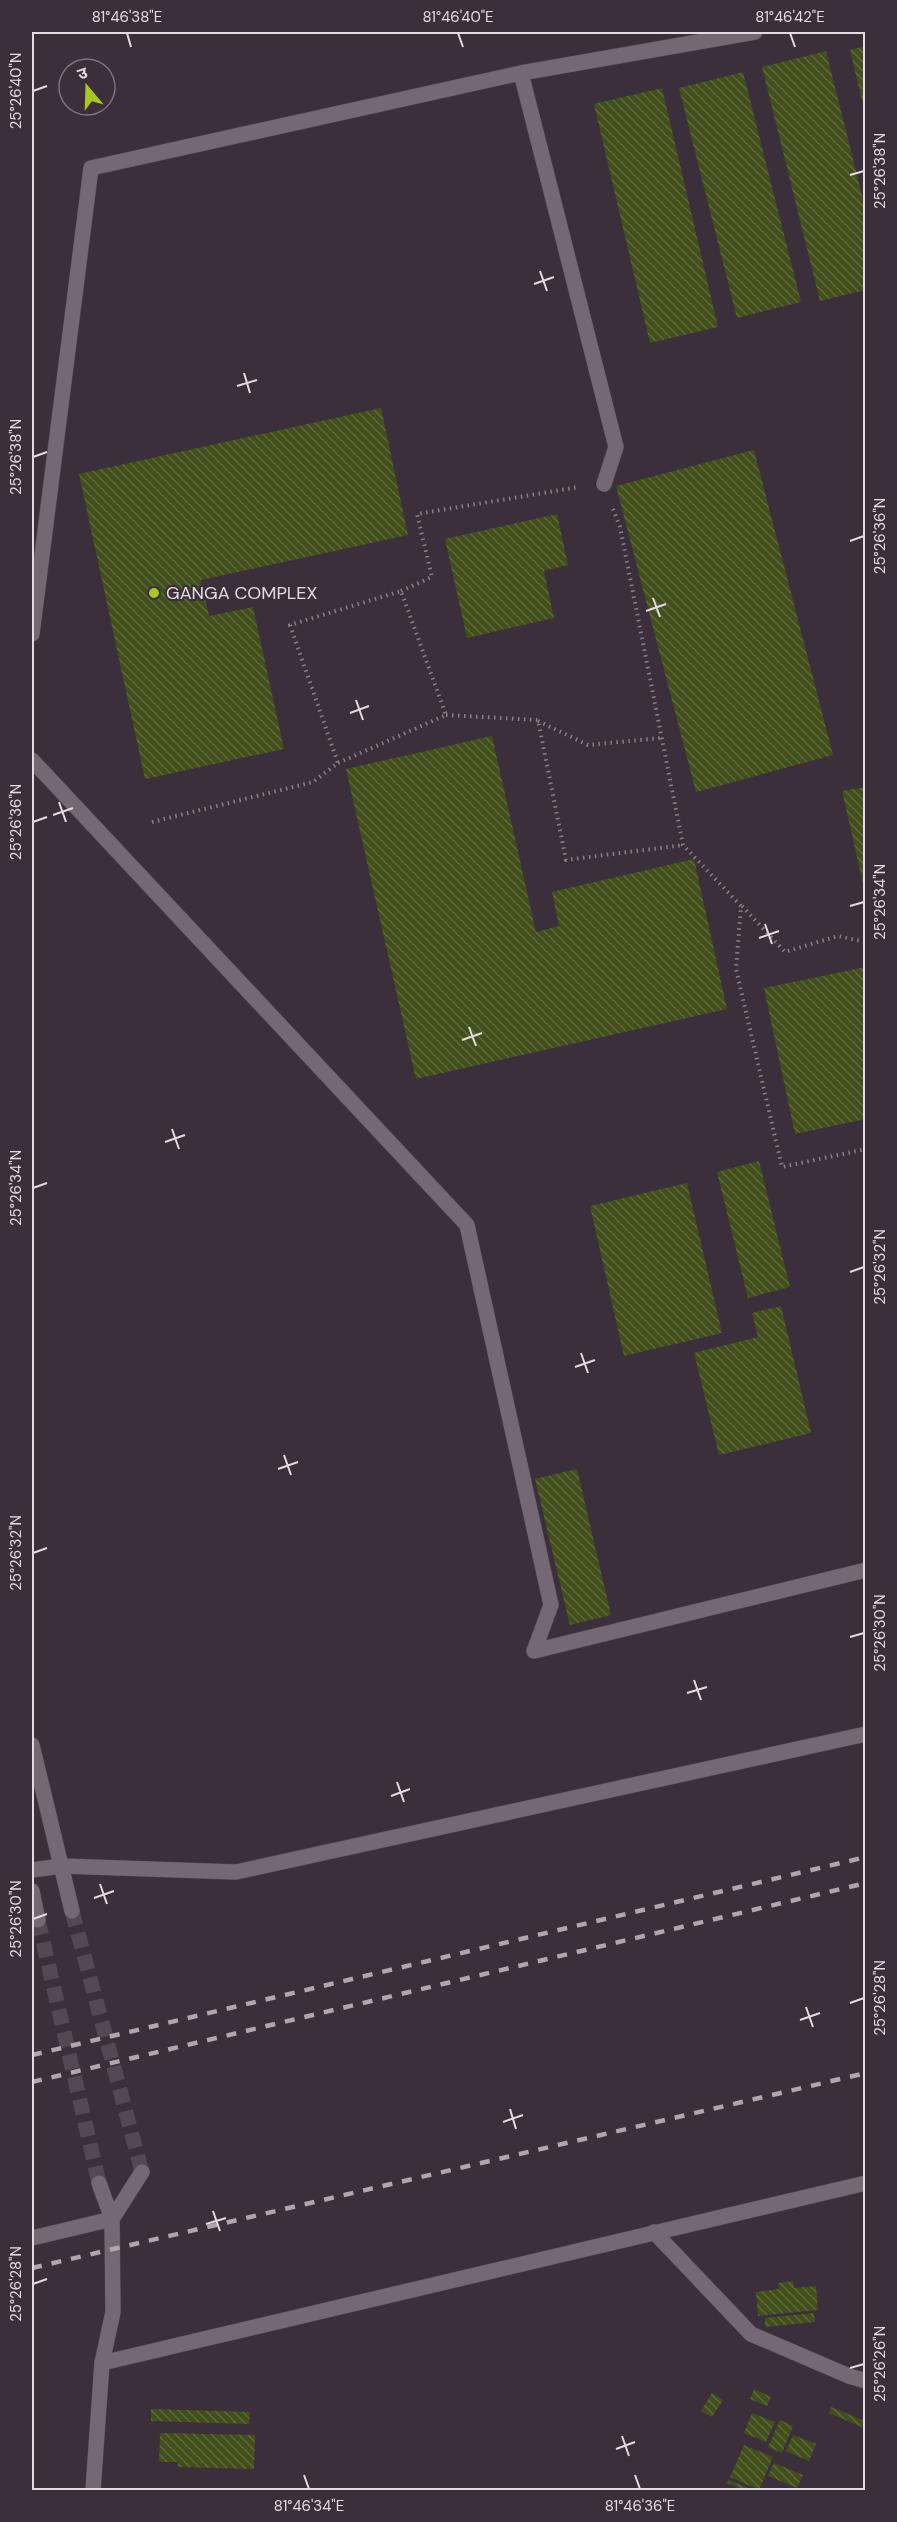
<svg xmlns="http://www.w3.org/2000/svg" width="897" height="2522" font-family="'DM Sans','Noto Sans Devanagari',sans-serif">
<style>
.building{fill:url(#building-back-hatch)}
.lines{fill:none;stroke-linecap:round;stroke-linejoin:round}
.secondary-tunnel{stroke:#534954;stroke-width:15;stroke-dasharray:15 8;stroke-linecap:butt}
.service-casing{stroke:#574e58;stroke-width:16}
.minor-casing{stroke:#574e58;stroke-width:16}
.tertiary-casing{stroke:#574e58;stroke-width:16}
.secondary-casing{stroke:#574e58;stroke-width:16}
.path{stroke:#898089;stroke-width:4;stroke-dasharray:1.5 4.5;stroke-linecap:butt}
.service{stroke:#746875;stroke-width:15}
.minor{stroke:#746875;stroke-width:15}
.tertiary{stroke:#746875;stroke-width:15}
.secondary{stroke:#746875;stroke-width:15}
.rail{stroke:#afa7b0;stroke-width:4.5;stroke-dasharray:10 10;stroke-linecap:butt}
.ticks{fill:none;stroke:#e2dbe2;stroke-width:2}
.poi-dot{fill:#a7c81f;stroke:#3a2f3b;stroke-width:2}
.labels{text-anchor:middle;stroke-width:4.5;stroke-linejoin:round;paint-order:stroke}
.poi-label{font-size:18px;fill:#e2dbe2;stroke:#3a2f3b;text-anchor:start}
.neatline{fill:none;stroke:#e2dbe2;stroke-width:2}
.ticks-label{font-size:15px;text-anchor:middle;fill:#e2dbe2}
</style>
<defs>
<pattern id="building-back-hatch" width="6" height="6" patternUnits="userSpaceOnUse" patternTransform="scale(1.5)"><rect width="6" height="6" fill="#434f1b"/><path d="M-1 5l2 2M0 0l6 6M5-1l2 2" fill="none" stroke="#5e683c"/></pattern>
</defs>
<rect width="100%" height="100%" fill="#3a2f3b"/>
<path class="building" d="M866,46v67h-1l-15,-63z
M826,51l40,160v79l-46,11 -58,-234z
M743,72l58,230 -64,16 -58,-230z
M662,88l56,239 -68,16 -56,-239z
M381,408l27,127 -207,45 8,36 44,-9 31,142 -139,30 -66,-305z
M754,450l79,305 -137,37 -80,-306z
M557,514l11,51 -24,6 10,47 -87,20 -22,-99z
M492,736l44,196 23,-6 -7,-34 142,-33 33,150 -311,70 -70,-310z
M866,787v105h-1l-23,-101z
M866,967v152l-71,15 -31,-146z
M759,1161l31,126 -42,11 -31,-126z
M687,1183l35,150 -98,23 -34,-150z
M781,1306l30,127 -92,22 -25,-102 64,-16 -6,-24z
M577,1469l34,146 -41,10 -35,-146z
M793,2281l1,7 22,-2 2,24 -60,6 -2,-24 23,-3 -1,-6z
M814,2313l1,9 -50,5v-9z
M754,2389l17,8 -4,9 -17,-7z
M712,2393l11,7 -11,17 -11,-6z
M831,2407l34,14 -3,6 -33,-14z
M151,2409l99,3 -1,12 -98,-3z
M752,2413l23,9 -9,20 -22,-9z
M780,2420l13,6 -11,27 -14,-6z
M160,2433l95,2 -1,34 -76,-2v-5h-19z
M793,2435l23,9 -7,17 -23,-10z
M744,2445l29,12 -14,33 -29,-13z
M774,2463l29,12 -6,13 -29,-12z
M729,2480l24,10h-9l-17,-7z"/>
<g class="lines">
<path class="secondary-tunnel" d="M72,1911l70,261
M38,1920l61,263"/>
<defs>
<path id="service" d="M521,73l234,-41
M32,634l59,-466 430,-95 95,374 -12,37
M32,760l435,465 84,380 -17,46
M534,1651l332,-81"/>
<path id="minor" d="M654,2232l97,102 98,42 17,5
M32,2238l80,-19"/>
<path id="tertiary" d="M32,1870l30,-4 174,6 630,-138
M102,2363l764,-180"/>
<path id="secondary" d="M32,1745l40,166
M32,1891l6,29
M112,2219l30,-47
M93,2490l9,-127 11,-51 -1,-93 -13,-36"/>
</defs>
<use href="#service" class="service-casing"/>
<use href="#minor" class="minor-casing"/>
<use href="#tertiary" class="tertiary-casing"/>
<use href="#secondary" class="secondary-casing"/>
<path class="path" d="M613,509l7,18 63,318 58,61 -5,63 46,198 84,-18
M401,591l31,-14 -15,-63 162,-27
M446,715l92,5 28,140 117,-15
M538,721l50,24 73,-7
M152,822l161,-40 25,-19 -48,-138 111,-34 45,124 -108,48
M742,906l43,46 53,-16 28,6"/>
<use href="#service" class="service"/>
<use href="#minor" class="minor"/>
<use href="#tertiary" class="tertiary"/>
<use href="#secondary" class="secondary"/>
<path class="rail" d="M32,2055l834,-198
M32,2082l834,-199
M32,2268l834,-195"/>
</g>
<path class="ticks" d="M127,33l4,14M458,33l5,14M790,33l5,14M33,91l14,-5M850,175l14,-4M540,271l7,20M534,284l20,-7M244,373l6,20M237,386l20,-6M33,457l14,-5M850,541l14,-5M653,598l7,19M646,611l20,-7M356,700l7,20M350,713l19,-7M59,802l7,20M53,815l20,-7M33,822l14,-5M850,906l14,-4M765,924l7,20M759,938l20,-7M469,1027l7,19M462,1040l20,-7M172,1129l7,20M165,1142l20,-7M33,1188l14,-5M850,1272l14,-5M581,1353l7,20M575,1367l20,-7M284,1455l7,20M278,1469l20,-7M33,1553l14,-5M850,1637l14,-4M694,1680l7,20M687,1693l20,-6M397,1782l7,20M391,1796l19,-7M100,1884l7,20M94,1898l20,-7M33,1919l14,-5M850,2003l14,-5M806,2007l7,20M800,2020l20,-7M510,2109l6,20M503,2122l20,-7M213,2211l7,20M206,2224l20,-6M33,2284l14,-5M850,2368l14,-4M622,2436l7,20M616,2449l19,-7M304,2475l5,14M635,2475l5,14"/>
<circle class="poi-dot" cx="154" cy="593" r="6"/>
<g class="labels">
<g class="poi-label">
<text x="166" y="599">GANGA COMPLEX</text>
</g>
</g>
<rect width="897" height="2522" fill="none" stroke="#3a2f3b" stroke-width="66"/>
<g transform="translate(87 87) rotate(341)"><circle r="28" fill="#3a2f3b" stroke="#7d747e" stroke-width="1.5"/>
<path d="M0-4.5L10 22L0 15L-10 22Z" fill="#a7c81f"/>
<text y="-9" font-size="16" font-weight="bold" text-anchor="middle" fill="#e2dbe2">उ</text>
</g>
<rect x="33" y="33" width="831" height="2456" class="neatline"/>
<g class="ticks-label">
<text x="127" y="22">81°46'38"E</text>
<text x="458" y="22">81°46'40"E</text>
<text x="790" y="22">81°46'42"E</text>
<text transform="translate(16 91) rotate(-90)" y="5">25°26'40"N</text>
<text transform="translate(880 171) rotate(-90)" y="5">25°26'38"N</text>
<text transform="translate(16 457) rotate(-90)" y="5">25°26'38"N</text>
<text transform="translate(880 536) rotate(-90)" y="5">25°26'36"N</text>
<text transform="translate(16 822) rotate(-90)" y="5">25°26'36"N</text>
<text transform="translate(880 902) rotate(-90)" y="5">25°26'34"N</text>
<text transform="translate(16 1188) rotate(-90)" y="5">25°26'34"N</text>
<text transform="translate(880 1267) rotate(-90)" y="5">25°26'32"N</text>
<text transform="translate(16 1553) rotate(-90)" y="5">25°26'32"N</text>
<text transform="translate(880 1633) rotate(-90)" y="5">25°26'30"N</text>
<text transform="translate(16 1919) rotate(-90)" y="5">25°26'30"N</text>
<text transform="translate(880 1998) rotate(-90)" y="5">25°26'28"N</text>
<text transform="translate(16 2284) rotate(-90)" y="5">25°26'28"N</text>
<text transform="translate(880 2364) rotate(-90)" y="5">25°26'26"N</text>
<text x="309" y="2511">81°46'34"E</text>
<text x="640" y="2511">81°46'36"E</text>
</g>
</svg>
